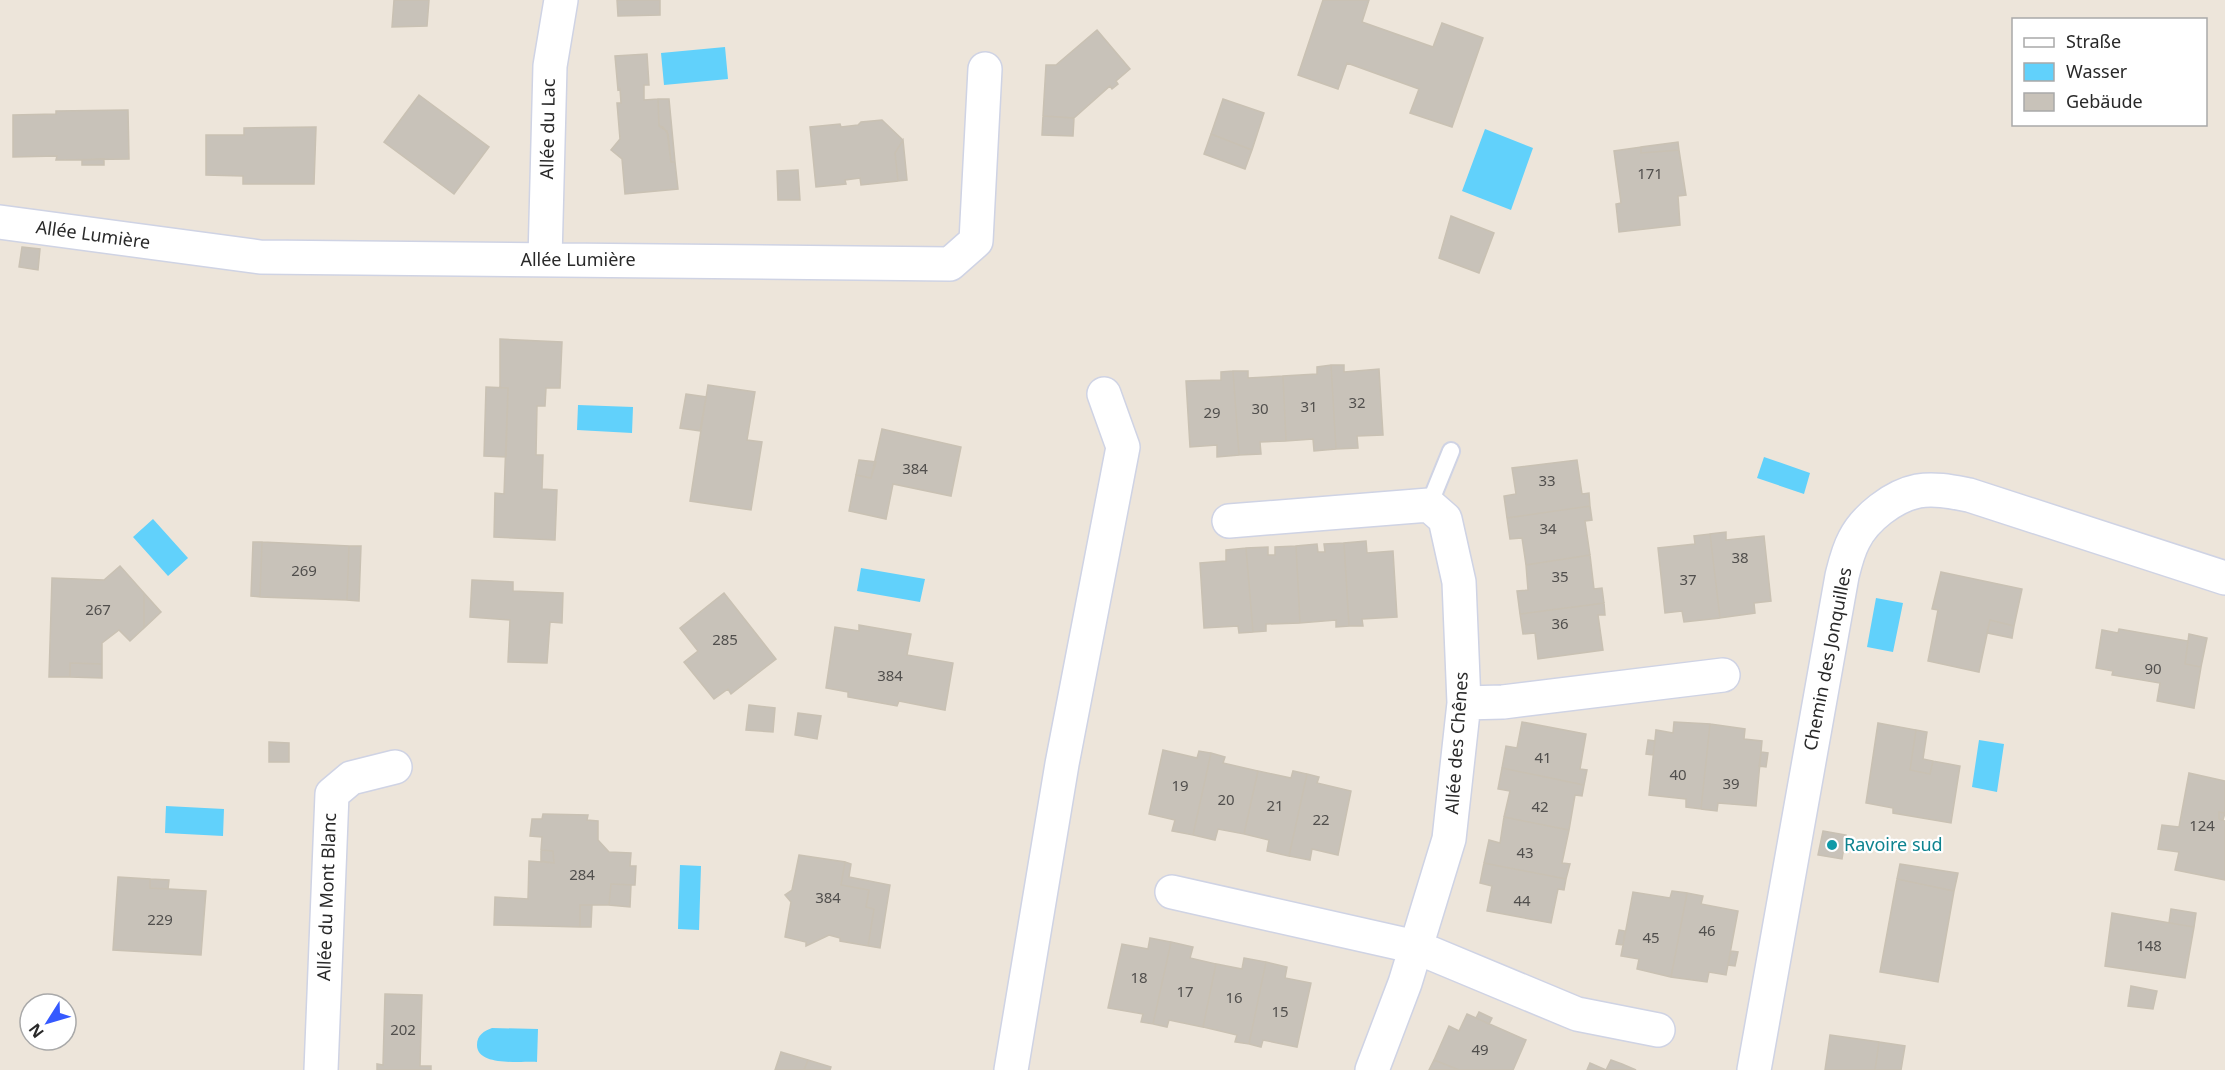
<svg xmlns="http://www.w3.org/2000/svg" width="2225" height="1070" font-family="'Noto Sans',sans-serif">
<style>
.water{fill:#61d1fb}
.building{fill:#c8c2b9;stroke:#c9c1b3;stroke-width:1.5}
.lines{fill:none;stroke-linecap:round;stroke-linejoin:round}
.service-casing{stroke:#cfd3e4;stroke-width:20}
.minor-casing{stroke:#cfd3e4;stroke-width:36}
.service{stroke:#fff;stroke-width:16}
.minor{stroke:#fff;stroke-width:33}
.culture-dot{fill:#0f9aa8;stroke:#fff;stroke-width:2}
.labels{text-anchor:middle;stroke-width:4.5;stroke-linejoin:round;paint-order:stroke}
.number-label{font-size:15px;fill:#514f4d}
.street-label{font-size:18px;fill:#292929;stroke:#fff}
.culture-label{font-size:18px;fill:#0d838f;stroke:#fff;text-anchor:start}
</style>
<rect width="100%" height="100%" fill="#ede5da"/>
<path class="water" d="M725,47l3,32 -64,6 -3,-32z
M1485,129l48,19 -22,62 -49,-19z
M578,405l55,2 -1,26 -55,-3z
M1764,457l46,16 -6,21 -47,-16z
M153,519l35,39 -20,18 -35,-39z
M861,568l64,11 -5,23 -63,-11z
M1876,598l27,5 -10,49 -26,-5z
M1979,740l25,4 -7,48 -25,-5z
M166,806l58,3 -1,27 -58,-3z
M680,865l21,1 -2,64 -21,-1z
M492,1028l46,1 -1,33c-15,-1 -60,5 -60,-17 0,-10 7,-14 15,-17z"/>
<path class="building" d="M394,0h35l-2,26 -35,1z
M617,0h43v15l-42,1z
M1323,0h46l-7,22 71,25 9,-24 41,15 -31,89 -42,-14 9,-24 -72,-26 -9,26 -40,-14z
M1097,30l33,39 -14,12 2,3 -6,5 -2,-3 -36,32 -31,-2 3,-51h10z
M647,54l2,31h-5v15l14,-1 1,27 4,1 5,7 3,28h4l3,27 -53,5 -3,-35 -11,-9 9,-11 -3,-36h4l-1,-14 -2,1 -3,-34z
M419,95l70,52 -35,47 -70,-52z
M658,99h11l6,63h-4l-4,-31 -8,-5z
M1223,99l41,14 -12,37 -41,-16z
M128,110l1,49 -73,1 1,-4 -44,1v-42l43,-1v-3z
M1043,116l31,2 -1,18 -31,-1z
M882,120l21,20 -8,13 3,28 -37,4 -1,-7 -15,2 1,4 -30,3 -6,-60 30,-3 1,3 17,-2 3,-3z
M316,127l-2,57h-71v-8l-37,-1v-40h38v-7z
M1211,134l41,16 -7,19 -41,-15z
M903,140l4,40 -9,1 -3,-28z
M1678,142l1,8 -38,3v-6z
M1641,147v6l38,-3 7,45 -8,1 2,29 -61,7 -3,-28 5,-1 -7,-52z
M104,159v6h-22v-5z
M798,170l2,30h-22l-1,-29z
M1451,216l43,17 -15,40 -40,-15z
M22,247l18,2 -2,21 -19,-3z
M500,339l62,3 -2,46h-14l-1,18h-8l-1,49h7l-1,34 15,1 -2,50 -61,-3 1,-44 9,1 4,-106h-8z
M1331,365h13v7l35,-3 4,66 -26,1 1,12 -22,1z
M1331,365l5,84 -22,2 -1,-12 -27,2 -3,-65 34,-2v-7z
M1233,371h15v7l35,-2 3,65 -26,1 1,12 -22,1z
M1233,371l6,84 -22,2v-12l-27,2 -4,-66 35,-1v-8z
M708,385l47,7 -8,48 15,2 -11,68 -61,-9z
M486,387l22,1 -2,69 -22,-1z
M686,394l20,3 -6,34 -20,-3z
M882,429l79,18 -10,49 -58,-12 -7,35 -37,-8 7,-36 15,3z
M859,460l17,2 -5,16 -15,-3z
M1577,460l5,34 7,-1 1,13 -83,12 -3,-22 12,-2 -4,-26z
M1590,506l2,14 -7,1 5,34 -64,10 -4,-27 -12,1 -3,-21z
M1726,532v8l38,-4 7,65 -17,2 1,10 -35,5 -10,-84z
M1710,534l10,84 -36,4 -2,-11 -17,2 -7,-65 37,-4 -1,-8z
M1366,541l1,12 26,-2 4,66 -35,2 1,7h-14l-5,-83z
M253,542h9l-2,55 -9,-1z
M262,542l87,4 -2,54 -87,-3z
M1344,543l5,83 -13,1v-7l-36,3 -4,-77 21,-2 1,8h7l-1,-8z
M349,546h12l-2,55 -12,-1z
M1296,546l4,77 -34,1v7l-13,1 -7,-84 22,-1v8h7v-8z
M1246,548l7,84 -14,1 -1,-7 -34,2 -4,-65 26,-2v-11z
M1590,555l4,34 8,-1 2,15 -84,11 -3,-23 11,-1 -2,-25z
M120,566l24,27v35l-14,13 -11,-11 -17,13v21l-32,-1v14h-21l3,-99 52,2z
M1941,572l81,17 -8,37 -24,-6 -11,52 -51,-11 10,-51 -6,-1z
M472,580l41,2v9l50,2 -1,30 -12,-1 -3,41 -39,-1 2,-42 -40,-3z
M144,593l17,19 -17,16z
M724,593l52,66 -45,35 -3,-5 -14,10 -30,-37 14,-11 -18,-23z
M1604,603l1,12h-7l5,35 -65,9 -3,-26 -12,1 -3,-20z
M1990,620l24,6 -2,12 -25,-5z
M859,625l52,9 -4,21 46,8 -8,47 -46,-9 -2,5 -49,-9v-5l-22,-4 9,-61 24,4z
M2119,629l69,12 -3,23 16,3 -7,41 -37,-7 3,-18 -48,-8 1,-4 -17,-3 6,-38 16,3z
M2189,634l18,4 -6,29 -16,-3z
M70,663l32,1v14l-32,-1z
M749,705l26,3 -2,24 -27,-2z
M798,713l23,3 -4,23 -22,-4z
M1522,722l64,12 -6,35 7,1 -3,15 -82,-17 4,-22 11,2z
M1674,722l36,2 -9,85 -15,-2v-8l-37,-4 7,-65 17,3z
M1878,723l38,7 -6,40 20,4 3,-13 27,5 -9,57 -58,-10v-5l-27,-5z
M1710,724l35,5 -1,10 18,2 -6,65 -38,-3 -1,8 -16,-2z
M1916,730l11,2 -4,27 10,2 -3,13 -20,-4z
M1648,740l7,1 -2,14 -7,-1z
M269,742l20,1v19h-20z
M1163,750l34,8 2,-7 12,2 -18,82 -21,-4 3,-11 -26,-6z
M1761,752l7,1 -2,14 -7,-1z
M1211,753l14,4 -2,6 35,8 -14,63 -26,-5 -3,11 -22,-5z
M1502,768l82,17 -2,11 -7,-1 -6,35 -65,-13 6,-26 -12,-2z
M1258,771l33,7 2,-7 14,3 -18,82 -22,-5 2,-11 -25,-6z
M2189,773l36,8v32l-6,-1v7l6,2v59l-50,-10 4,-18 -21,-3 4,-24 17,2z
M1307,774l12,3 -2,6 34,8 -13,64 -26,-6 -2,11 -21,-4z
M2219,812l6,1 -2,7 -4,-1z
M543,814l45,1 -1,5 11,1v19l11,12 22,1 -1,13h6l-1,19 -24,-1 -2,21h-29v22l-86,-2 1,-28 33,2 1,-38 25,2 -1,-12 -12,-1 1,-13 -12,-1 2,-17h10z
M1504,817l65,13 -7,33 8,1 -4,15 -82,-16 5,-23 11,3z
M1823,831l23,4 -4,24 -24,-4z
M541,850l12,1 1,12 -13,-2z
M799,855l46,7 -4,23 28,5 -3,17 8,2 -6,37 -28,-5v-3l-11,-3 -23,11v-4l-21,-5 6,-35 -6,-7 7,-5z
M845,862l6,2 -2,13 41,8 -10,63 -12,-2 6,-37 -8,-2 3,-17 -28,-5z
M1484,863l82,16 -2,11 -6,-1 -7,34 -64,-12 5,-25 -12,-3z
M1900,864l58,9 -4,18 -57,-12z
M118,877l32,2v9l56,3 -5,64 -88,-5z
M150,879l19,1 -1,9 -18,-1z
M1897,879l57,12 -16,91 -58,-10z
M611,884l20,1 -1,22 -21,-2z
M1672,891l15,2 -16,84 -34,-8 2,-10 -18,-3 12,-64 37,6z
M1687,893l16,3 -2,8 37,7 -12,64 -17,-3 -2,10 -36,-5z
M580,905h12l-1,22h-11z
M2171,909l25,4 -2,14 -25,-4z
M2112,913l82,14 -9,51 -80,-12z
M1619,930l6,1 -2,14 -7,-1z
M1150,938l21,4 -18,82 -12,-2 2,-8 -35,-6 14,-64 26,5z
M1171,942l22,5 -3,11 26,6 -13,63 -34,-7 -2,7 -14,-3z
M1731,951l7,1 -3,14 -7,-1z
M1244,958l22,4 -17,82 -14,-2 2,-7 -34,-8 13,-63 26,5z
M1266,962l21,5 -2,11 26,5 -14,64 -34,-7 -2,7 -12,-3z
M2131,986l26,5 -4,18 -25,-3z
M385,994l37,1 -2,71h11v4h-54v-6l6,1z
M1479,1012l13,6 -3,6 -13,-6z
M1467,1014l59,26 -13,30h-54l-25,-10 15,-34 10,5z
M1830,1035l49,7 -4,28h-50z
M1879,1042l26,4 -4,24h-26z
M781,1052l27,8 -4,10h-29z
M808,1060l23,7 -1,3h-26z
M1434,1060l25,10h-30z
M1611,1060l11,4 14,6h-49l3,-7 16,7z"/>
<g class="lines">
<defs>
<path id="service" d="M1429,505l22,-54"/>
<path id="minor" d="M0,222l260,35 690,7 26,-23 9,-172
M545,259l5,-193 11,-66
M1229,521l200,-16 16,14 14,63 5,121 -15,136 -44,144 -33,87
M1464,703l39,-1 220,-27
M1172,892l244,55 161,67 81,16
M321,1070l11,-276 19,-16 44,-11
M1011,1070l51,-306 61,-317 -19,-53
M1754,1070l88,-494c3,-12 6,-25 12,-36 11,-22 39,-44 64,-49 17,-3 35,1 51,4l256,83"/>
</defs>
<use href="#service" class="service-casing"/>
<use href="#minor" class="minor-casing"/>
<use href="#service" class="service"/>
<use href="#minor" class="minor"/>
</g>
<circle class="culture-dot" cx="1832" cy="845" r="6"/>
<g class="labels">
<g class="number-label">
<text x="1650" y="179">171</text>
<text x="1357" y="408">32</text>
<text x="1309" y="412">31</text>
<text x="1260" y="414">30</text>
<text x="1212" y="418">29</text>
<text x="915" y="474">384</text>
<text x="1547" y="486">33</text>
<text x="1548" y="534">34</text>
<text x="1740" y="563">38</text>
<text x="304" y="576">269</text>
<text x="1560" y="582">35</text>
<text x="1688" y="585">37</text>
<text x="98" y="615">267</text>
<text x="1560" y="629">36</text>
<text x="725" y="645">285</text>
<text x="2153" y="674">90</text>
<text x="890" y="681">384</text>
<text x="1543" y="763">41</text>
<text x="1678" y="780">40</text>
<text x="1731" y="789">39</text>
<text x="1180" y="791">19</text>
<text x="1226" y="805">20</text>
<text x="1275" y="811">21</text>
<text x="1540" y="812">42</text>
<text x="1321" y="825">22</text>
<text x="2202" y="831">124</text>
<text x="1525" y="858">43</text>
<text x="582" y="880">284</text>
<text x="828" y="903">384</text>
<text x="1522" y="906">44</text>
<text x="160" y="925">229</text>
<text x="1707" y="936">46</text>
<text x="1651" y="943">45</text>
<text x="2149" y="951">148</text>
<text x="1139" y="983">18</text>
<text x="1185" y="997">17</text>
<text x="1234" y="1003">16</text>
<text x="1280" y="1017">15</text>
<text x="403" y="1035">202</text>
<text x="1480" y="1055">49</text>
</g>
<g class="street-label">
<text transform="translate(548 129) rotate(-89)" y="6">Allée du Lac</text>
<text transform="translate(93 235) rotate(8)" y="6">Allée Lumière</text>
<text x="578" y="266">Allée Lumière</text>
<text transform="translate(1828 659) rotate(-79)" y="6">Chemin des Jonquilles</text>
<text transform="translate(1457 743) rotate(-86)" y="6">Allée des Chênes</text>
<text transform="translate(327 897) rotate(-88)" y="6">Allée du Mont Blanc</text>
</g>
<g class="culture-label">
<text x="1844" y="851">Ravoire sud</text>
</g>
</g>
<rect x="2012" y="18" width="195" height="108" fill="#ffffff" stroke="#a9a9a9" stroke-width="1.5"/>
<rect x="2024" y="38" width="30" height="9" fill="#ffffff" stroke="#a9a9a9" stroke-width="1.5"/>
<text x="2066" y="48" font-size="18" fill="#292929">Straße</text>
<rect x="2024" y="63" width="30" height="18" fill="#61d1fb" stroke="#a9a9a9" stroke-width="1.5"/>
<text x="2066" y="78" font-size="18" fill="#292929">Wasser</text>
<rect x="2024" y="93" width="30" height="18" fill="#c8c2b9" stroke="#a9a9a9" stroke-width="1.5"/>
<text x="2066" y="108" font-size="18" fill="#292929">Gebäude</text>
<g transform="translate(48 1022) rotate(233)"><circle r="28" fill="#ffffff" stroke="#a9a9a9" stroke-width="1.5"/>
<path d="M0-4.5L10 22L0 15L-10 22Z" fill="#3559ff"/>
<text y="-9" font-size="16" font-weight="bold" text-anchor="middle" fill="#292929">N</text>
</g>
</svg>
